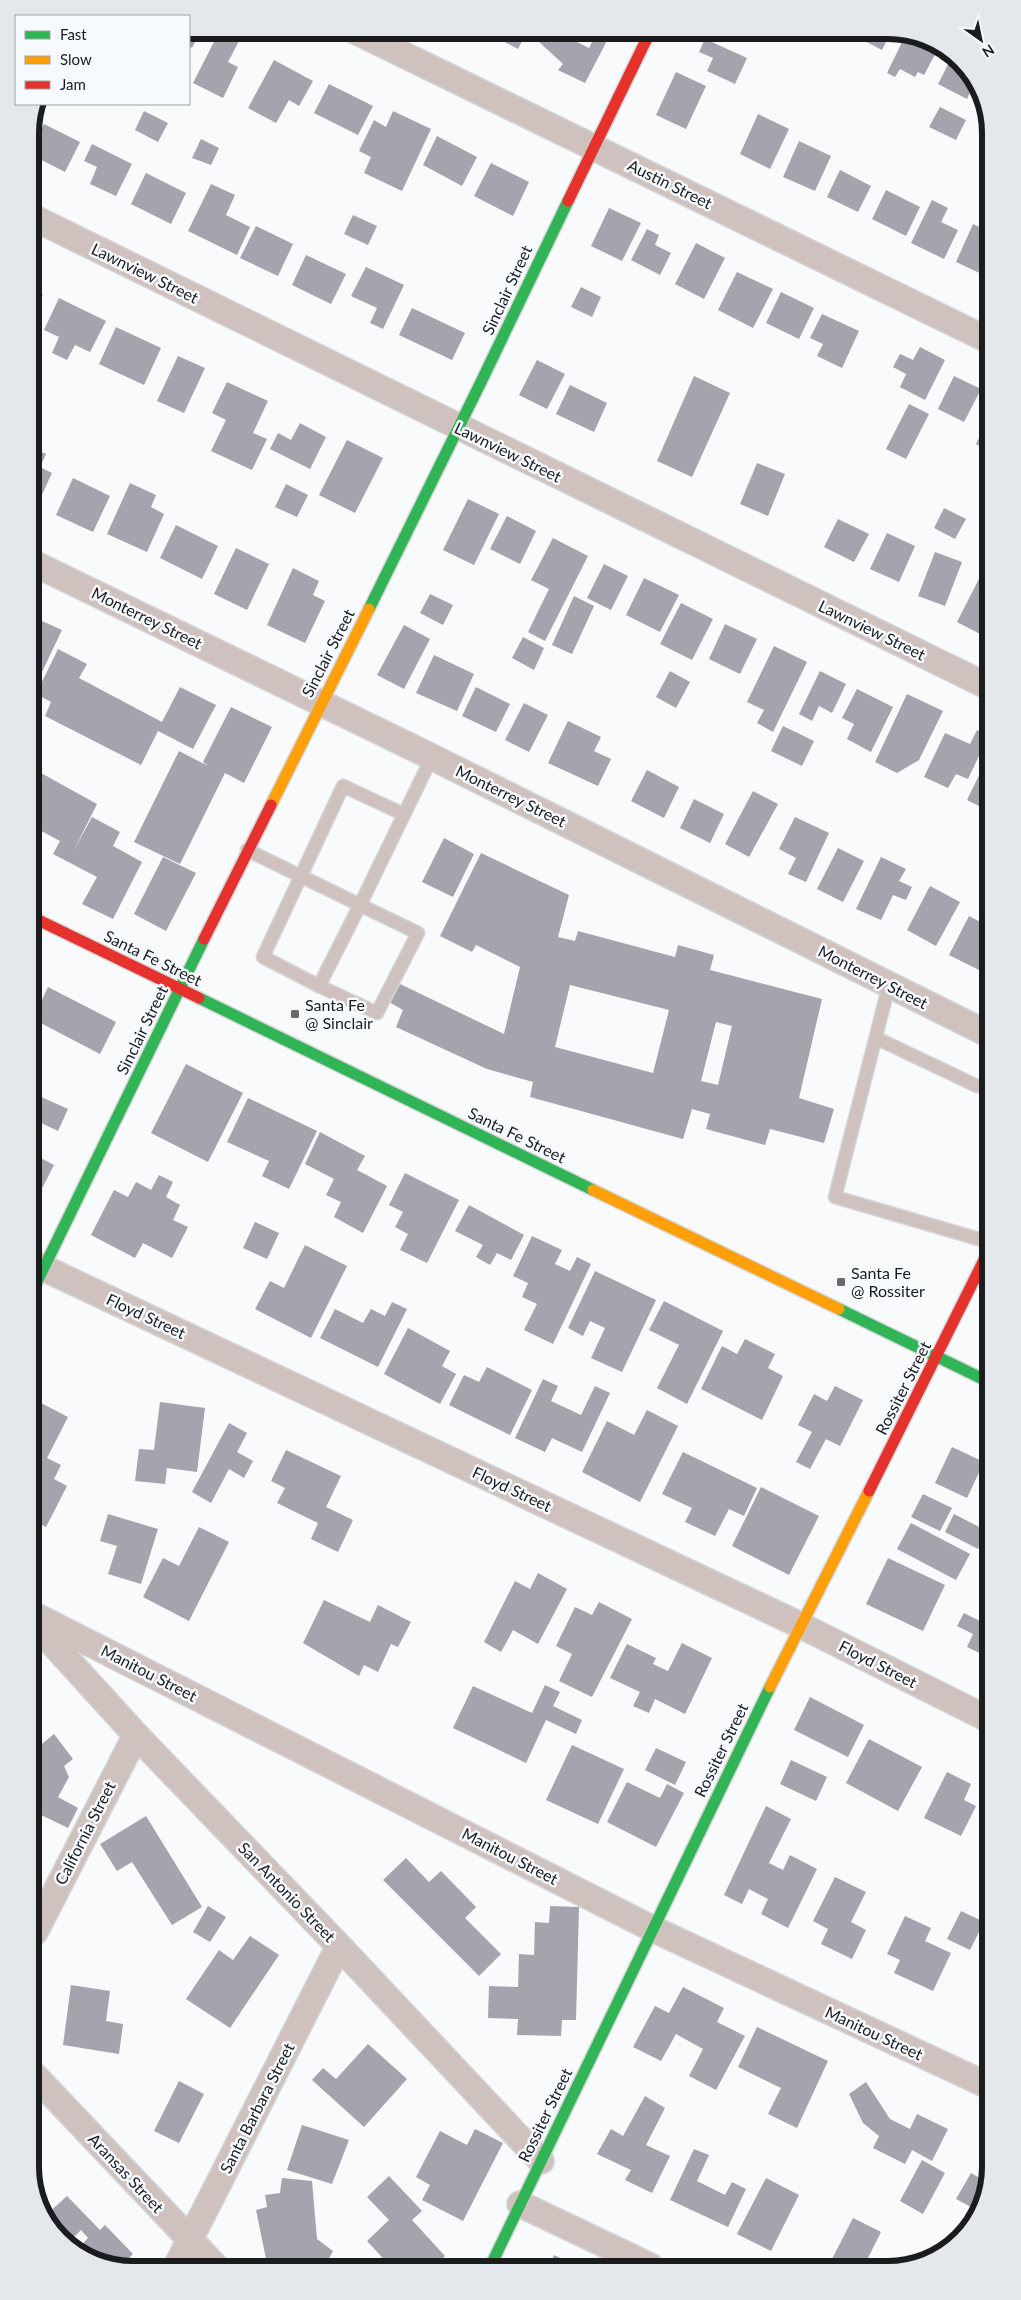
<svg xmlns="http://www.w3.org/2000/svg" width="1021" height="2300" font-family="Lato,sans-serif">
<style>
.building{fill:#a4a4ae;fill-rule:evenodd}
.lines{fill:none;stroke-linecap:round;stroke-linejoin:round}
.lane-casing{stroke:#d5d6d8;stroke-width:15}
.street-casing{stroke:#d5d6d8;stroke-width:28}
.fast-casing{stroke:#d5d6d8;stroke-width:14}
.slow-casing{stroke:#d5d6d8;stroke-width:14}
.jam-casing{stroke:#d5d6d8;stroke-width:14}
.lane{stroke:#cfc1bd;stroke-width:12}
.street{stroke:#cfc1bd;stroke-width:25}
.fast{stroke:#30b455;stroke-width:11}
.slow{stroke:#ff9f0a;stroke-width:11}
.jam{stroke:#e5322d;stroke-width:11}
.poi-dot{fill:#686a6c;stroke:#f6fafe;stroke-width:2}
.labels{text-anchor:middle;stroke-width:5;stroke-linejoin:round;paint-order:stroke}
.street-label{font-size:16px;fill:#1a1c1e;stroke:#f6fafe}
.poi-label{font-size:16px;fill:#1a1c1e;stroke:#f6fafe;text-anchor:start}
.rim{fill:none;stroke:#1a1c1e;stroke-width:6}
</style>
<rect width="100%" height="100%" fill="#f8fafc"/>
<path class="building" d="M189,30h12l-9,18 -3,-2z
M220,30l20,9 -12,23 10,5 -15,31 -30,-15z
M482,30h46l-10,19z
M547,30h27l-3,9 18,9 9,-18 13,3 -26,50 -27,-13 5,-6 -25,-23z
M853,30h39l-10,20 -31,-16z
M906,34l33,13 -15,28 -6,-3 -3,5 -15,-8 -5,8 -8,-4z
M705,39l42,19 -12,26 -28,-13 6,-13 -14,-6z
M953,55l21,29 -7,15 -29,-15z
M274,60l39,21 -14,25 -10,-6 -13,23 -28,-15z
M676,72l30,14 -20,43 -30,-14z
M329,84l44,22 -15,29 -44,-22z
M940,107l26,13 -10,20 -27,-13z
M144,111l24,12 -10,19 -23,-12z
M393,111l38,18 -29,62 -38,-18 7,-16 -12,-6 15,-31 12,7z
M758,114l31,15 -19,40 -30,-15z
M44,124l36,18 -15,30 -35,-18z
M437,136l40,21 -15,29 -39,-21z
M201,139l18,9 -8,17 -19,-7z
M799,141l32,15 -16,35 -32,-14z
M92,144l40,20 -16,32 -26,-12 7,-17 -13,-6z
M491,163l38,19 -16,34 -39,-20z
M840,170l31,16 -13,26 -31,-15z
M146,173l40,20 -15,31 -40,-20z
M211,184l24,11 -9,20 24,12 -13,28 -49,-24z
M886,190l34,17 -14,29 -34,-17z
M932,200l16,8 -7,14 17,8 -14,29 -33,-16z
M609,208l32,15 -19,38 -31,-15z
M353,215l24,11 -9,19 -24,-11z
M973,224l13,6v46l-30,-14z
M256,226l37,18 -15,32 -38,-18z
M647,229l12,6 -4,10 16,8 -11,22 -29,-15z
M696,243l29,15 -21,41 -29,-15z
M306,255l40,19 -15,30 -39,-19z
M366,267l38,18 -21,44 -13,-6 7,-15 -26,-12z
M737,272l36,17 -20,39 -35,-18z
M581,287l20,10 -9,20 -21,-10z
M31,289l12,6 -12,25z
M781,292l33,16 -15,31 -33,-16z
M59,298l47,23 -16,31 -15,-7 -8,15 -15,-7 7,-16 -15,-7z
M412,308l53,25 -13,27 -53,-25z
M822,314l37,17 -17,37 -25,-12 6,-12 -13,-6z
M116,327l45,21 -17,37 -45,-21z
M920,347l25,13 -20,40 -25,-13 6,-13 -13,-7 7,-13 13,6z
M178,356l27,12 -21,45 -27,-12z
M537,360l28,14 -18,35 -28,-14z
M694,376l36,17 -38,84 -35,-16z
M954,376l27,13 -17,33 -26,-13z
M227,382l41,19 -15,32 14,6 -15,31 -41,-19 15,-31 -14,-7z
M570,385l37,18 -13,29 -38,-18z
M909,404l20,10 -23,45 -20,-10z
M300,423l26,14 -16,32 -40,-20 8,-16 13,7z
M986,423v26l-10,-5z
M347,440l36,18 -28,55 -36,-18z
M31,447l15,7 -6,13 12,6 -12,26 -9,-4z
M757,463l28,11 -17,42 -28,-12z
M73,478l37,18 -17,36 -37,-17z
M130,483l26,12 -5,12 13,7 -17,38 -40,-18z
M286,484l22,11 -11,22 -22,-10z
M468,499l31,15 -25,51 -31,-15z
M944,508l22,11 -11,20 -21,-11z
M507,516l29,15 -16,33 -30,-15z
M838,519l31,15 -15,28 -30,-15z
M176,525l42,21 -16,33 -42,-21z
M887,533l28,13 -16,36 -29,-13z
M553,538l35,18 -43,85 -17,-9 21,-43 -18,-9z
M236,548l33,16 -22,46 -33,-16z
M935,552l27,10 -17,44 -27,-10z
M987,563v62l-5,10 -25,-13z
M604,564l24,12 -17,34 -24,-12z
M293,568l26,13 -6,14 12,6 -20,42 -38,-18z
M644,578l35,17 -19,37 -34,-17z
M430,594l23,11 -10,20 -23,-12z
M574,596l20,10 -22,48 -20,-9z
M681,603l32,16 -21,41 -32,-16z
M31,616l31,14 -30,63z
M725,624l32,15 -17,35 -31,-15z
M404,625l26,14 -26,50 -27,-14z
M523,637l21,11 -10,22 -22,-12z
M774,646l33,16 -34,70 -16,-9 7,-13 -17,-8z
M58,649l29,15 -8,14 83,44 18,-35 36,18 -23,44 -35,-18 -17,34 -96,-49 6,-14 -15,-8z
M434,655l40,19 -17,37 -41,-18z
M670,671l20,11 -14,26 -20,-11z
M820,671l26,13 -14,29 -13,-7 -7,15 -13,-7z
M476,687l34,17 -14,28 -34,-16z
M857,689l36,18 -22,45 -24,-13 7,-15 -12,-6z
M907,694l36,17 -24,49 -22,13 -22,-11z
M524,703l24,12 -19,37 -24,-12z
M231,707l41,20 -28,56 -19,-10 -45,91 -46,-22 45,-91 29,15 -5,-4z
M568,721l33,16 -7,14 17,8 -13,27 -50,-23z
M783,726l31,15 -12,25 -31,-15z
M977,730l10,5v4l-19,40 -12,-5 -8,14 -24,-11 21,-44 25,11z
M987,759v51l-20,-10z
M32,768l65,36 -24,48 19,-35 28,15 -7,14 29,16 -29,57 -31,-15 15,-27 -44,-23 7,-13 -28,-15z
M647,770l32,17 -15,31 -33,-17z
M753,791l25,13 -29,53 -24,-13z
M694,799l30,15 -14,29 -30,-15z
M795,817l34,16 -23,49 -18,-8 8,-16 -17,-9z
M444,838l30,16 -21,43 -31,-15z
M838,848l26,13 -21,41 -26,-13z
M481,853l88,42 -11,42 17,4 3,-10 97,26 3,-12 36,10 -4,15 112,29 -23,99 35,11 -10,34 -54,-14 -5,16 -59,-16 4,-15 -18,-5 -9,30 -153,-42 3,-15 -46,-13 -91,-42 7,-17 -14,-8 9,-19 106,51 16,-67 -44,-22 -4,7 -32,-16zM570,985l99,25 -16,63 -98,-26zM716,1022l16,4 -14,59 -17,-4z
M163,857l33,16 -30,58 -32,-17z
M881,857l25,12 -7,12 13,6 -6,13 -13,-5 -12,25 -25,-11z
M930,886l30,16 -24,44 -29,-16z
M969,916l19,10v27l-9,17 -30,-15z
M48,987l68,35 -16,32 -67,-35z
M186,1064l57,29 -35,69 -57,-29z
M39,1096l29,13 -10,22 -25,-12v-9z
M248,1098l69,33 -28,58 -27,-13 7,-15 -42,-19z
M320,1132l45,24 -8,14 30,16 -24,47 -29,-16 7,-15 -15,-7 8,-16 -29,-15z
M33,1154l21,11 -18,35 -3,-1z
M405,1173l54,27 -32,63 -27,-13 8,-16 -13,-7 8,-15 -14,-7z
M159,1175l14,7 -7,15 14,8 -7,15 15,7 -16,31 -29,-15 -8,15 -44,-23 23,-45 14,7 8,-15 15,8z
M469,1205l55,30 -13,25 -14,-7 -7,12 -14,-8 7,-12 -28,-14z
M255,1222l24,11 -12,26 -24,-11z
M532,1236l30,14 -7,14 15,7 7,-14 14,7 -38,80 -29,-14 13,-26 -15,-7 6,-14 -15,-7z
M305,1245l42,21 -36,72 -56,-29 15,-28 14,7z
M595,1271l61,29 -34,72 -31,-14 14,-30 -15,-7 -7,15 -15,-8z
M664,1301l59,30 -36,73 -30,-16 22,-43 -30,-15z
M392,1302l15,7 -29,58 -58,-29 15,-29 28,14 8,-14 14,7z
M408,1328l42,23 -8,15 14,8 -16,30 -56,-30z
M745,1339l30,15 -7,14 15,8 -21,44 -61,-31 21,-43 15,8z
M487,1367l45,23 -22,45 -61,-30 15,-30 15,7z
M543,1379l15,7 -7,15 30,14 14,-29 15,7 -28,59 -30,-14 -7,14 -30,-14z
M835,1386l28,14 -23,46 -14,-7 -16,30 -14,-7 16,-30 -14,-7 16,-31 13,7z
M160,1402l45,6 -8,64 -30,-4 -2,16 -30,-3 4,-32 15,1z
M41,1403l27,14 -21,41 14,7 -7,14 13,7 -21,41 -12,-6v-69l7,-15 -7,-3v-15z
M647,1410l31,16 -38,76 -58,-30 25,-51 27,14z
M229,1423l18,10 -10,19 16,9 -9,17 -15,-9 -18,34 -19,-11z
M952,1447l32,15 -17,36 -32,-15z
M286,1450l55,26 -15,31 27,13 -15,32 -27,-13 7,-16 -41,-20 8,-15 -14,-7z
M683,1452l74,36 -13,28 -15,-7 -14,27 -30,-14 7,-14 -30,-14z
M761,1487l58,29 -30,59 -57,-29z
M923,1494l29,14 -12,23 -29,-14z
M108,1514l50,15 -17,55 -33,-10 9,-28 -17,-5z
M954,1514l33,17 -9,18 -33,-17z
M911,1523l59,31 -14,26 -59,-31z
M199,1527l30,15 -40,79 -46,-24 20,-39 16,8z
M888,1558l57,27 -22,46 -57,-27z
M538,1573l29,16 -29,55 -25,-14 -12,22 -17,-10 31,-61 15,8z
M324,1600l46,22 8,-17 33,17 -13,25 -7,-3 -13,28 -14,-7 -5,11 -56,-33z
M599,1602l33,17 -40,78 -33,-16 13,-27 -16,-8 19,-39 17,8z
M989,1602l1,56 -23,-11 6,-13 -16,-8 7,-13 16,8z
M682,1643l30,15 -27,56 -30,-15 -6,14 -16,-7 7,-14 -30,-14 17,-34 29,14 -3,6 15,7z
M545,1685l15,7 -7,14 29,14 -6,14 -30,-14 -20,43 -73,-35 20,-42 59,27z
M810,1697l54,28 -16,32 -54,-27z
M54,1734l19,25 -9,7 5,11 -11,20 20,11 -10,20 -33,-16v-20l3,-6 -4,-3 4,-6 -4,-4v-27l3,2z
M869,1739l53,28 -24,44 -52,-28z
M572,1745l52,24 -26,55 -52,-24z
M656,1748l30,14 -11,23 -30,-15z
M791,1760l36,17 -11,24 -36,-17z
M947,1772l24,12 -7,16 12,6 -15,30 -37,-18z
M627,1782l33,16 7,-14 17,9 -28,54 -49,-25z
M766,1806l25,13 -22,44 14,7 7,-15 27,14 -29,59 -27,-14 7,-15 -19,-10 -7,15 -18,-9z
M146,1816l56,91 -30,18 -40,-63 -15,9 -17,-27z
M406,1858l23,24 12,-11 35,36 -11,11 36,36 -22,22 -96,-96z
M835,1877l31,15 -15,30 15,8 -14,29 -31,-15 7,-15 -15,-8z
M208,1906l18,11 -16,25 -17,-10z
M550,1906l29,1 -3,113h-14l-1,16 -44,-1 1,-16 -30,-1 1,-32 29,1 1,-33 15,1 1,-33 14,1z
M961,1911l23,11 -14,28 -23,-11z
M905,1916l26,12 -6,13 26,12 -18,38 -39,-18 6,-13 -13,-6z
M250,1936l29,19 -49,73 -44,-29 33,-49 14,10z
M71,1985l39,6 -4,30 17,3 -4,30 -56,-9z
M683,1987l41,21 -7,14 28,14 -29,54 -27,-14 14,-27 -27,-15 -15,27 -28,-14 22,-41 14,7z
M757,2027l71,34 -31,67 -29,-14 13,-26 -43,-21z
M368,2044l39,35 -43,48 -52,-47 11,-12 13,11z
M179,2081l25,13 -25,49 -25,-12z
M866,2082l24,37 20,10 7,-15 31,15 -16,32 -20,-11 -7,14 -32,-16 6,-12 -16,-13 -14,-29z
M645,2096l20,12 -19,37 24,11 -18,37 -27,-13 6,-10 -34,-16 14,-25 12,7z
M302,2125l47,15 -17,44 -45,-14z
M475,2129l28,14 -40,78 -41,-21 8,-15 -14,-8 24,-46 27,14z
M694,2149l15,6 -12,26 28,14 7,-13 14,7 -18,38 -58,-27z
M922,2160l23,13 -22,41 -23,-13z
M971,2173l14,8 3,-3 -6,18 -4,-2 -7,13 -15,-8z
M389,2176l33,35 -10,9 33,36 -13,12h-40l-25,-27 22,-21 -22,-23z
M282,2178l30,3 5,58 16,12 -9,17 -20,1 -17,-11 -21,1 -10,-49 11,-3 -2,-12 15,-2z
M766,2178l33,17 -28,56 -34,-17z
M67,2196l33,34 5,-5 28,29 -14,13 -49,-18 2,-4 5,5 11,-12 -7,-8 -11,11 -24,-26z
M853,2218l28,14 -15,30 5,3h-42z
M554,2255l25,12h-30z"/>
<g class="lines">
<defs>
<path id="lane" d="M247,850l113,55 72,-148
M360,905l58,28 -41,80 -58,-27z
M889,985l-54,212 154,45
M319,986l-56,-29 80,-171 60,28
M876,1038l101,48"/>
<path id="street" d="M353,30l633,309
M30,216l957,470
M31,562l401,195 556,277
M33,1263l767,362 190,95
M34,1615l619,314 338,158
M34,1623l102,112 203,211 202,215
M35,1932l101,-197
M35,2076l183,193
M520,2204l130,62
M175,2269l164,-323"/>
<path id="fast" d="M369,609l113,-229 86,-179
M199,998l394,192
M33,1290l171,-351
M839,1309l150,73
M490,2267l280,-580"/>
<path id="slow" d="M271,805l98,-196
M593,1190l246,119
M770,1687l99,-196"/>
<path id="jam" d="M568,201l83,-171
M32,917l167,81
M204,939l67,-134
M869,1491l120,-241"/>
</defs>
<use href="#lane" class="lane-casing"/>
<use href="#street" class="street-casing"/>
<use href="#fast" class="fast-casing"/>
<use href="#slow" class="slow-casing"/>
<use href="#jam" class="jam-casing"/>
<use href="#lane" class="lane"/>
<use href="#street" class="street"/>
<use href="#fast" class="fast"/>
<use href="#slow" class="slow"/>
<use href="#jam" class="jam"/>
</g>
<g class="poi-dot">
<rect x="290" y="1009" width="10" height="10" rx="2.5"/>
<rect x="836" y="1277" width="10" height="10" rx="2.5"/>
</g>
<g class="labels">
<g class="street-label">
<text transform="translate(670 184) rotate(26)" y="6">Austin Street</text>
<text transform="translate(145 273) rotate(26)" y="6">Lawnview Street</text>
<text transform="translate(507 290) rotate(-65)" y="6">Sinclair Street</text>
<text transform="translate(508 452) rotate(26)" y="6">Lawnview Street</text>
<text transform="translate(147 618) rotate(26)" y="6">Monterrey Street</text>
<text transform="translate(872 630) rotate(26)" y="6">Lawnview Street</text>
<text transform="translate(328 653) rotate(-63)" y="6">Sinclair Street</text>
<text transform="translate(511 796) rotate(26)" y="6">Monterrey Street</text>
<text transform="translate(153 958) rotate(26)" y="6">Santa Fe Street</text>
<text transform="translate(873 977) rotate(27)" y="6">Monterrey Street</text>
<text transform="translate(142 1030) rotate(-64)" y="6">Sinclair Street</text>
<text transform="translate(517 1135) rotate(26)" y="6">Santa Fe Street</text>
<text transform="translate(146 1316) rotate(25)" y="6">Floyd Street</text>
<text transform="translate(903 1388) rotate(-63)" y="6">Rossiter Street</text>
<text transform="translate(512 1489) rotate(25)" y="6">Floyd Street</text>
<text transform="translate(878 1664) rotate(27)" y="6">Floyd Street</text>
<text transform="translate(149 1673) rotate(27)" y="6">Manitou Street</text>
<text transform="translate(721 1750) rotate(-64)" y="6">Rossiter Street</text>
<text transform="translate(85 1833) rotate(-63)" y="6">California Street</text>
<text transform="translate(510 1856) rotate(27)" y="6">Manitou Street</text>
<text transform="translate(287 1892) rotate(46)" y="6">San Antonio Street</text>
<text transform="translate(874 2033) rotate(25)" y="6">Manitou Street</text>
<text transform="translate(257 2108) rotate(-63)" y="6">Santa Barbara Street</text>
<text transform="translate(545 2115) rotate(-64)" y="6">Rossiter Street</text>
<text transform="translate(126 2173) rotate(47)" y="6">Aransas Street</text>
</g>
<g class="poi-label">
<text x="305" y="1011">Santa Fe<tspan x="305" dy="18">@ Sinclair</tspan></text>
<text x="851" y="1279">Santa Fe<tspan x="851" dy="18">@ Rossiter</tspan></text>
</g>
</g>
<path d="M0 0H1021V2300H0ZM133 39H888A94 94 0 0 1 982 133V2167A94 94 0 0 1 888 2261H133A94 94 0 0 1 39 2167V133A94 94 0 0 1 133 39Z" fill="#e4e8ec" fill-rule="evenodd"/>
<path class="rim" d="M133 39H888A94 94 0 0 1 982 133V2167A94 94 0 0 1 888 2261H133A94 94 0 0 1 39 2167V133A94 94 0 0 1 133 39Z"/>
<rect x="15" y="15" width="175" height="90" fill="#f6fafe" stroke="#9ea1a4"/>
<rect x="25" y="31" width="25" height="8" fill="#30b455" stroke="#9ea1a4"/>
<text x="60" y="40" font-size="15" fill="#1a1c1e">Fast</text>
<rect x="25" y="56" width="25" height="8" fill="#ff9f0a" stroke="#9ea1a4"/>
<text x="60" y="65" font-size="15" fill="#1a1c1e">Slow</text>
<rect x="25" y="81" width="25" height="8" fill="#e5322d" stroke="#9ea1a4"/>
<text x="60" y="90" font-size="15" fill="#1a1c1e">Jam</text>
<g transform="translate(981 40) rotate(147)" stroke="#f6fafe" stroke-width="4" paint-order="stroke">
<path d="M0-4L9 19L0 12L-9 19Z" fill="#1a1c1e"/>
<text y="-8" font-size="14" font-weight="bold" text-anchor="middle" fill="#1a1c1e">N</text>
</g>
</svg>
